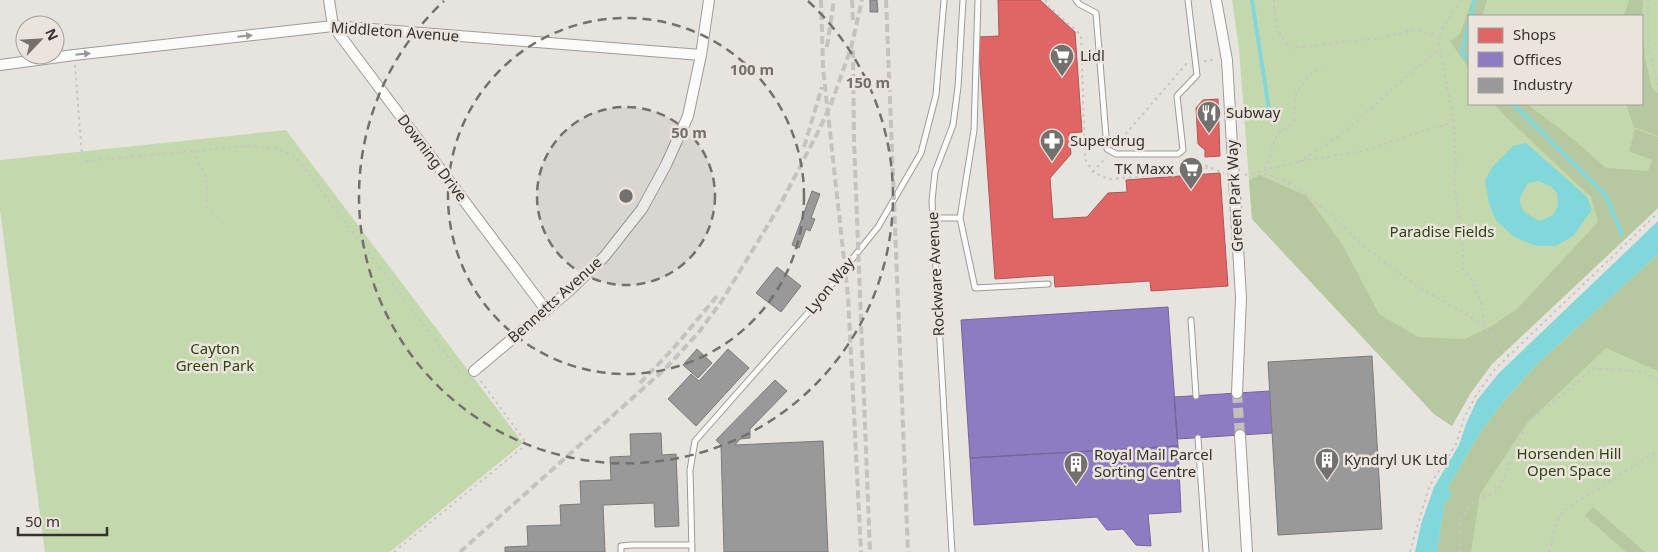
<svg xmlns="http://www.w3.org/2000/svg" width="1658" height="552" font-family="'Noto Sans',sans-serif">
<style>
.green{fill:#c4d8ad;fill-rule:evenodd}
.forest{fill:#b6c89f}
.water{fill:#82d7da;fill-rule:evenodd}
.shops{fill:#e06666;stroke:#ad5656}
.offices{fill:#8e7cc3;stroke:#736697}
.industry{fill:#999;stroke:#7b7a79}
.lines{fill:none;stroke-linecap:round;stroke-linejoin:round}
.stream{stroke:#82d7da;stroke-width:4}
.street-tunnel{stroke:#c3c0bd;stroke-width:10;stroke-dasharray:10 5;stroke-linecap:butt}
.lane-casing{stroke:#9d9b98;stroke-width:7}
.street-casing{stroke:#9d9b98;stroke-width:12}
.path{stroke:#c7c5c4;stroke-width:2;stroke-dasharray:2.5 4;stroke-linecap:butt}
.lane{stroke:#fbfbfa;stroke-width:5}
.street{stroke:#fbfbfa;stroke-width:10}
.rail{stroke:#c3c3c1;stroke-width:4;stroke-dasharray:8 4;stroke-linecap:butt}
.oneway{fill:#989694}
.ring{fill:none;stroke:#73706d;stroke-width:2.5;stroke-dasharray:9 6}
.labels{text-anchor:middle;stroke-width:5;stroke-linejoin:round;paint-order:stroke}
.street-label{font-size:15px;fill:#35322f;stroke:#eae4dd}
.poi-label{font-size:15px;fill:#35322f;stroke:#eae4dd;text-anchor:start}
.park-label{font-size:15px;fill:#2d4510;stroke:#eae4dd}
.centre{fill:#73706d;stroke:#eae4dd;stroke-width:2.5}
.ring-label{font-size:15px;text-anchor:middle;font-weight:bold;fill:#73706d;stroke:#eae4dd;stroke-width:5;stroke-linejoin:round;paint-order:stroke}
</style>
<rect width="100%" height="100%" fill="#e7e4e0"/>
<path class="green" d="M1232,0h426v208l-166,156 -22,30 -18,32 -18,-12 -182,-195 -13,-170zM1469,16h173v88h-173z
M286,130l237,313 -133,109h-345l-45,-342v-50z
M1658,254v298h-221l7,-47z"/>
<path class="forest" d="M1472,0h15l-5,16h-13v53l-19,-28 10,-7z
M1629,0h14l-1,22v-6h-18z
M1642,26l3,32 7,30 6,5v43l-24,-9 -8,-23h16z
M1494,104h33l40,30 39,34 42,3 4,-11 -23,-9 6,-22 23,8v71l-166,156 -22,30 -18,32 -18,-12 -182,-195 -3,-38 10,-6 48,21 35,48 37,70 39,23 47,2 27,-13 25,-17 81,-87 -7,-25 -84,-79z
M1658,254v117l-52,-23 -79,75 -47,71 -9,58h-34l7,-47 7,-12 -3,-3v-3l31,-53 23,-31 35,-39z
M1593,507l52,45h-19l-41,-36z"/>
<path class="water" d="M1526,143l61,54 5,13 -19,26 -17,10h-20l-22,-9 -18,-17 -7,-16 -4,-24 8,-14 20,-20zM1539,181l13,6 5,6 1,12 -5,10 -13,6c-21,-9 -26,-18 -12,-38z
M1658,221v33l-121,110 -35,39 -23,31 -31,53v3l4,3 -8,12 -7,47h-22l6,-28 13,-37 25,-42 7,-21 11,-24 22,-27z"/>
<path class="shops" d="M998,0h42l35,32 7,100 -13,1 2,21 -21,24 3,41 34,-2 21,-24 19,-1 -1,-12 94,-7 8,113 -77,5 -1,-10 -95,6 -1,-12 -59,4 -17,-242 21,-1z
M1218,99l2,57 -15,1v-7l-7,-6 -2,-36 7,-8z"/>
<path class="offices" d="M1168,307l10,139 -208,12 -9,-138z
M1270,391l3,42 -96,6 -3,-42z
M1178,446l3,66 -33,2 3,32 -15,-1 -13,-16 -16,1 -10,-13 -123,8 -4,-67z"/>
<path class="industry" d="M870,0h7l1,12h-8z
M812,191l8,3 -9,24 4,1 -5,12 -4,-2 -7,19 -7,-3z
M777,267l24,19 -20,26 -25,-19z
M697,349l15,14 -14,15 -15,-13z
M728,349l21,19 -53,58 -28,-27 23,-25 8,7z
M1372,356l10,173 -104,6 -10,-173z
M775,380l12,11 -37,38v9l-10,1 -5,6 88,-4 5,111h-104l-3,-107 -5,-5z
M661,433l1,22 14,-1 3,72 -24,1 -1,-24 -51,2 2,47h-100v-5l23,-1 -1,-20 34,-1 -1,-20 21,-1 -1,-23 31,-1 -1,-23 21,-1 -1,-22z"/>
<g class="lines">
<path class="stream" d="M1252,0l17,110
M1471,16l3,-16
M1469,22l-7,31 7,7
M1513,104l93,92 16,39"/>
<path class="street-tunnel" d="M1237,393l3,42"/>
<defs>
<path id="lane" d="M1076,0l3,4 17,9 11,136 9,5h62l5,-4 -6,-54 20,-21 -9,-75
M933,218h27l14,-88 4,-130
M960,218l15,70 73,-4
M1191,320l5,76
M1198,438l8,114
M621,552v-6l10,-1h61
M692,552l-2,-82 5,-29 120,-136 63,-78 43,-74 15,-58 8,-95
M952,552l-20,-351 3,-29 18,-47 5,-38 5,-87"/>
<path id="street" d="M329,0l4,26 213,284
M1216,0l11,60 14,238 -4,95
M0,65l74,-10 259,-29 368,29
M474,371l95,-80 35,-34 38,-48 24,-44 22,-49 13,-61 8,-55
M1240,435l7,117"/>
</defs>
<use href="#lane" class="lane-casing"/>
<use href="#street" class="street-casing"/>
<path class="path" d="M1046,0v4l35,31 4,124 8,13 16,7 94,-8 5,-4
M1274,0c0,22 2,30 16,48l25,-2 33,-5 34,-3 30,-8 24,5
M1461,0l-20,31 -1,4h-3l17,88 2,43 -2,18 9,65v20l7,8 11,24 4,28
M1648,0v46l10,39
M1204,61l13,-2
M75,65l7,91 5,5 159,-15 28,2 21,8 166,218 3,1
M1117,144l70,-81
M193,151c5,10 12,22 14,34 3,18 -8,22 13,34
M1187,158l37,15
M1298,162c13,-8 27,-16 39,-25 36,-28 67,-61 103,-88
M1265,169l12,-35 17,-12 2,-29 14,-19 13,-7
M1093,172l13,-15
M1258,172c45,9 75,47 108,76 12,10 25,19 37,28 23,18 51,29 75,46 12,9 21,22 31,34
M1245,175l57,-14 62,-10 71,-24 18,-4
M394,552l133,-108 -47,-64
M1410,552l8,-29 12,-38 26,-41 8,-26 11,-21 20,-28 163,-156
M1460,552v-32l13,-18 25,-11 29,-68 67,-55 50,4 14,8
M1549,552l6,-26 9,-16 94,-59"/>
<use href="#lane" class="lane"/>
<use href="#street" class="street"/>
<path class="rail" d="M821,0l2,68 25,228 13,256
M852,0l1,22
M886,0l22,552
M827,47l7,-47
M853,50l1,91 16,411
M804,147l18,-60
M640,383l32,-33 46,-55
M460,552l205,-183 34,-37 22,-30 58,-95 39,-75 13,-28 20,-56 11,-48"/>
</g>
<defs><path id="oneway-solid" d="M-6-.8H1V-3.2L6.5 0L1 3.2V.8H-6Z" transform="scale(1.25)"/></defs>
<g class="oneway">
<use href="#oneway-solid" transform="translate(245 36) rotate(-6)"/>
<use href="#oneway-solid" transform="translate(83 54) rotate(-6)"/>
</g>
<circle cx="626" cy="196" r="89" fill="#73706d" fill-opacity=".12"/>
<g class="ring">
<circle cx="626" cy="196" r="89"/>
<circle cx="626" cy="196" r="178"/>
<path d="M808 1A267 267 0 1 1 444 1"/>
</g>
<defs>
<symbol id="supermarket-pin" viewBox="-11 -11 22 30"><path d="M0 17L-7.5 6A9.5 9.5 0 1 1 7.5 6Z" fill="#73706d" stroke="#eae4dd"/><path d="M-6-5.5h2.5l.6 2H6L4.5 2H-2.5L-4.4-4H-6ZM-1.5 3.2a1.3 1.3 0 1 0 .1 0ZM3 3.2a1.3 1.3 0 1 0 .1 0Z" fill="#fff"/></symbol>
<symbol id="restaurant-pin" viewBox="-11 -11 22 30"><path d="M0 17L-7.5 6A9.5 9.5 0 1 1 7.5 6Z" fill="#73706d" stroke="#eae4dd"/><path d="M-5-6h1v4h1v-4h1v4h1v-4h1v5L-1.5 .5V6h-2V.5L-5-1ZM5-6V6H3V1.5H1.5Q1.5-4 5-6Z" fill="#fff"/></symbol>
<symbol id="pharmacy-pin" viewBox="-11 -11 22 30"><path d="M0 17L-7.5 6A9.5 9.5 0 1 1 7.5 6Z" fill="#73706d" stroke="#eae4dd"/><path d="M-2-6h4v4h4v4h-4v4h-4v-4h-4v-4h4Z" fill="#fff"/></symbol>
<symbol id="building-pin" viewBox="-11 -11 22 30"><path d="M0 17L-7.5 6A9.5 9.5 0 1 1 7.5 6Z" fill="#73706d" stroke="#eae4dd"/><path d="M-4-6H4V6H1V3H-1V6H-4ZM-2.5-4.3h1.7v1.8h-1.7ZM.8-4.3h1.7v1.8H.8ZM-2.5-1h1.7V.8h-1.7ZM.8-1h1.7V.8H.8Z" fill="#fff"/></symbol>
</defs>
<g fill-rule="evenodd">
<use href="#supermarket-pin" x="1048" y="42" width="28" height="38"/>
<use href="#restaurant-pin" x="1195" y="99" width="28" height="38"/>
<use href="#pharmacy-pin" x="1038" y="127" width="28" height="38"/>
<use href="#supermarket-pin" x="1177" y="155" width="28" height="38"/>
<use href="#building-pin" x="1313" y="446" width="28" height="38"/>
<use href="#building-pin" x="1062" y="450" width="28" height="38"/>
</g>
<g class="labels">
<g class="street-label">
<text transform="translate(395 32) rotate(4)" y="5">Middleton Avenue</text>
<text transform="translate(432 158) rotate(53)" y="5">Downing Drive</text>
<text transform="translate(1235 196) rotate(-93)" y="5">Green Park Way</text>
<text transform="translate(936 274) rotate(-93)" y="5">Rockware Avenue</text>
<text transform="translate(830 286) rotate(-51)" y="5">Lyon Way</text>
<text transform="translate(555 300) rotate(-42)" y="5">Bennetts Avenue</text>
</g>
<g class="poi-label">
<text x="1080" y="61">Lidl</text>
<text x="1226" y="118">Subway</text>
<text x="1070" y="146">Superdrug</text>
<text x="1174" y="174" text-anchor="end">TK Maxx</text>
<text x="1094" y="460">Royal Mail Parcel<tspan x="1094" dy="17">Sorting Centre</tspan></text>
<text x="1344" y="465">Kyndryl UK Ltd</text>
</g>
<g class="park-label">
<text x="1442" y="237">Paradise Fields</text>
<text x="215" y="354">Cayton<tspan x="215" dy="17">Green Park</tspan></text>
<text x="1569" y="459">Horsenden Hill<tspan x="1569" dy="17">Open Space</tspan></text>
</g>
</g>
<circle cx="626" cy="196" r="8" class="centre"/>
<g class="ring-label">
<text x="752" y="75">100 m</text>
<text x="868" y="88">150 m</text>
<text x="689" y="138">50 m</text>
</g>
<rect x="1468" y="15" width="175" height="90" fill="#eae4dd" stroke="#a29d97"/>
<rect x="1478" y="28" width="25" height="15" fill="#e06666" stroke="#a29d97"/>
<text x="1513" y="40" font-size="15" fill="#35322f">Shops</text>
<rect x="1478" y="52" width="25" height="15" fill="#8e7cc3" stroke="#a29d97"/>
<text x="1513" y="65" font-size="15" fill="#35322f">Offices</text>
<rect x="1478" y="78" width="25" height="15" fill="#999999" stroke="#a29d97"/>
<text x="1513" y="90" font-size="15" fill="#35322f">Industry</text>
<g transform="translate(40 40) rotate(65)"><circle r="24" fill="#eae4dd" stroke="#a29d97"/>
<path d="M0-4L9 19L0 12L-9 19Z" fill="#73706d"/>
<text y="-8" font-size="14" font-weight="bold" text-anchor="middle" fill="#35322f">N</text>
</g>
<path d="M18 527v8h89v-8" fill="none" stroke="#35322f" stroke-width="2.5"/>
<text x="25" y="527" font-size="15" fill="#35322f" stroke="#eae4dd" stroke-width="4" paint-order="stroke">50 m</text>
</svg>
